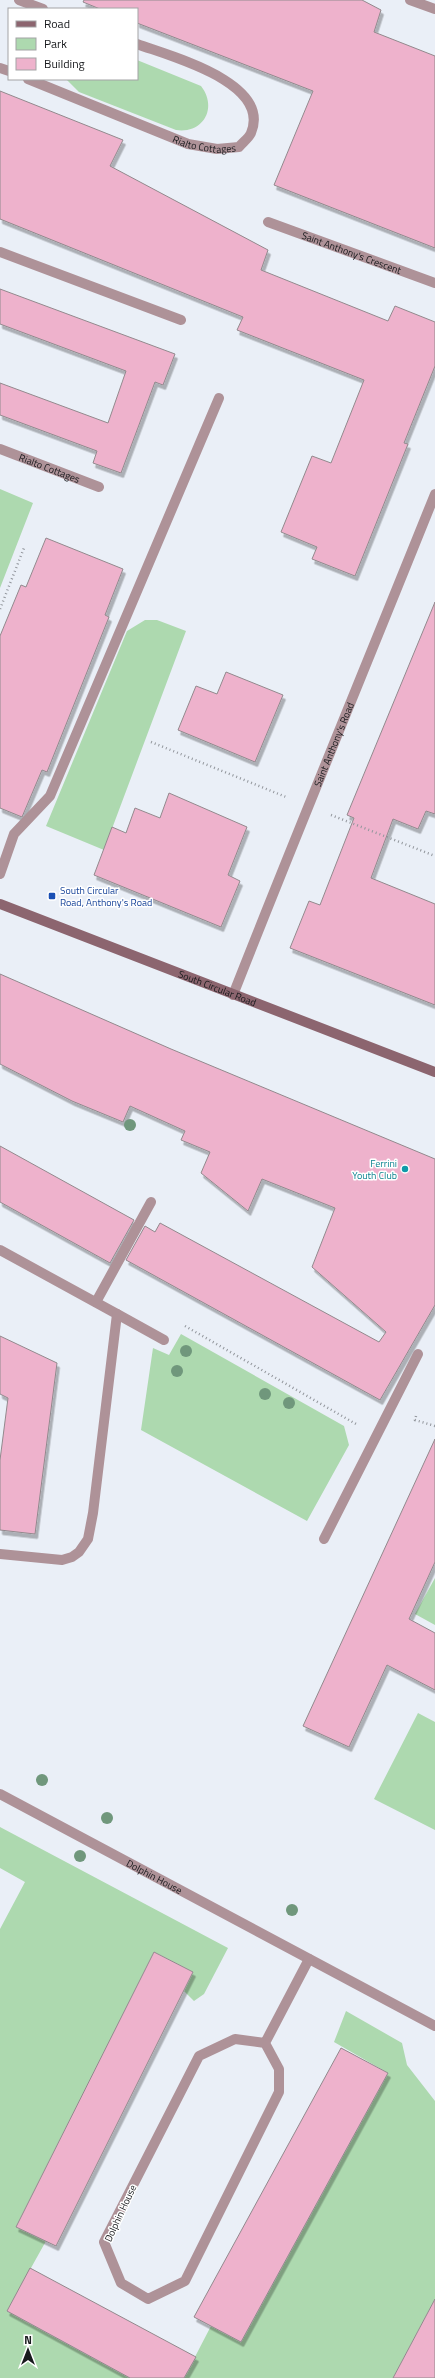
<svg xmlns="http://www.w3.org/2000/svg" width="435" height="2378" font-family="'Titillium Web',sans-serif">
<style>
.green{fill:#add9af}
.building{fill:#eeb2cc;stroke:#92898d;filter:url(#shadow)}
.lines{fill:none;stroke-linecap:round;stroke-linejoin:round}
.path{stroke:#92969c;stroke-width:2.5;stroke-dasharray:1 3;stroke-linecap:butt}
.lane{stroke:#ae9298;stroke-width:10}
.street{stroke:#ae9298;stroke-width:10}
.secondary{stroke:#8c656f;stroke-width:10}
.tree{fill:#70977c}
.transit-dot{fill:#1a4fb4;stroke:#fff;stroke-width:1.5}
.culture-dot{fill:#0f9aa8;stroke:#fff;stroke-width:1.5}
.labels{text-anchor:middle;stroke-width:3;stroke-linejoin:round;paint-order:stroke}
.street-label{font-size:10px;fill:#181a1d;stroke:#fff}
.transit-label{font-size:10px;fill:#164399;stroke:#fff;text-anchor:start}
.culture-label{font-size:10px;fill:#0d838f;stroke:#fff;text-anchor:end}
</style>
<defs>
<filter id="shadow"><feDropShadow dx="2.5" dy="4.5" stdDeviation="0" flood-color="#0004"/></filter>
</defs>
<rect width="100%" height="100%" fill="#eaeff7"/>
<path class="green" d="M137,60l64,26c17,22 2,48 -25,44l-97,-38 -13,-13h71z
M0,489l33,14 -33,85z
M145,620h12l29,11 -82,219 -58,-24 81,-195z
M181,1334l163,92 5,19 -42,76 -166,-91 12,-82 16,7z
M435,1578v47l-20,-11z
M418,1713l17,9v108l-61,-31z
M0,1827l228,121 -24,46 -10,7 -10,-10 9,-19 -39,-20 -138,275 30,14 -39,70 123,67h-130v-449l25,-47 -25,-14z
M346,2011l56,32 5,22 28,36v198l-42,79h-209l27,-52 30,16 147,-269 -54,-31z"/>
<path class="building" d="M84,0h278l19,10 -7,22 61,24v192l-161,-63 39,-94 -176,-68v-14h-37l-17,-7z
M0,91l123,49 -13,26 158,84 -7,20 127,51 7,-15 40,16v44l-31,77 4,1 -53,132 -43,-17 5,-12 -36,-15 31,-76 19,7 33,-83 -127,-50 6,-13 -243,-98z
M0,289l175,65 -12,31 -8,-3 -34,91 -28,-10 4,-12 -97,-36v-32l108,40 18,-52 -126,-47z
M46,538l77,31 -18,46 4,2 -62,155 -5,-2 -20,47 -22,-9v-172l21,-51 5,2z
M435,602v212l-9,-3 -8,18 -25,-10 -22,59 64,26v101l-145,-57 19,-47 11,4 34,-87 -7,-3z
M226,672l57,23 -28,67 -77,-32 18,-44 21,8z
M169,793l78,34 -19,48 12,6 -19,46 -127,-52 18,-48 14,6 9,-25 25,10z
M0,974l171,75 264,110v146l-55,95 -254,-140 19,-34 10,6 5,-9 219,119 7,-10 -74,-65 23,-59 -73,-29 -14,32 -47,-38 9,-21 -29,-12 4,-9 -55,-25 -7,16 -51,-21 -72,-37z
M0,1146l134,74 -24,43 -110,-61z
M0,1336l57,27 -22,171 -35,-4v-70l8,-62 -8,-4z
M435,1439v123l-26,57 26,14v57l-48,-25 -38,82 -46,-21z
M154,1952l39,20 -137,274 -40,-19z
M341,2048l47,25 -147,269 -47,-25z
M30,2268l166,89 -12,21h-54l-123,-67z
M435,2299v79h-42z"/>
<g class="lines">
<path class="path" d="M0,609l24,-61
M151,742l135,55
M331,815l104,41
M185,1326l171,98
M416,1416l-1,4 20,6"/>
<path class="lane" d="M0,874l14,-40 36,-38 169,-398
M324,1539l94,-185"/>
<g class="street">
<path d="M19,0l24,9"/>
<path d="M410,0l25,9"/>
<path d="M0,68l9,3"/>
<path id="s1" d="M28,79l160,65 29,5 22,-2c3,-4 10,-9 12,-14 21,-51 -82,-77 -114,-89"/>
<path id="s2" d="M268,222l167,61"/>
<path d="M0,252l181,68"/>
<path id="s3" d="M0,449l99,38"/>
<path id="s4" d="M233,995c66,-168 135,-334 202,-501"/>
<path d="M0,1250l117,64 -24,199 -5,26 -9,13 -7,5 -10,3 -62,-6"/>
<path d="M96,1302l55,-100"/>
<path d="M117,1314l47,26"/>
<path id="s5" d="M0,1794l435,232"/>
<path d="M265,2043l-30,-4 -36,17 -95,186 17,41 27,16 37,-18 94,-189v-23l-14,-26 44,-84"/>
</g>
<path class="secondary" id="s6" d="M0,904l435,168"/>
</g>
<g class="tree">
<circle cx="130" cy="1125" r="6"/>
<circle cx="186" cy="1351" r="6"/>
<circle cx="177" cy="1371" r="6"/>
<circle cx="265" cy="1394" r="6"/>
<circle cx="289" cy="1403" r="6"/>
<circle cx="42" cy="1780" r="6"/>
<circle cx="107" cy="1818" r="6"/>
<circle cx="80" cy="1856" r="6"/>
<circle cx="292" cy="1910" r="6"/>
</g>
<rect class="transit-dot" x="48" y="892" width="8" height="8" rx="2"/>
<circle class="culture-dot" cx="405" cy="1169" r="4"/>
<g class="labels">
<g class="street-label">
<text dy="4" stroke="none"><textPath href="#s1" startOffset="189">Rialto Cottages</textPath></text>
<text dy="4" stroke="none"><textPath href="#s2" startOffset="89">Saint Anthony's Crescent</textPath></text>
<text dy="4" stroke="none"><textPath href="#s3" startOffset="53">Rialto Cottages</textPath></text>
<text dy="4" stroke="none"><textPath href="#s4" startOffset="270">Saint Anthony's Road</textPath></text>
<text dy="4" stroke="none"><textPath href="#s6" startOffset="233">South Circular Road</textPath></text>
<text dy="4" stroke="none"><textPath href="#s5" startOffset="175">Dolphin House</textPath></text>
<text transform="translate(120 2213) rotate(-65)" y="4">Dolphin House</text>
</g>
<g class="transit-label">
<text x="60" y="894">South Circular<tspan x="60" dy="12">Road, Anthony's Road</tspan></text>
</g>
<g class="culture-label">
<text x="397" y="1167">Ferrini<tspan x="397" dy="12">Youth Club</tspan></text>
</g>
</g>
<rect x="8" y="8" width="130" height="72" fill="#ffffff" stroke="#a3a3a5"/>
<rect x="16" y="21" width="20" height="6" fill="#8c656f" stroke="#a3a3a5"/>
<text x="44" y="28" font-size="12" fill="#181a1d">Road</text>
<rect x="16" y="38" width="20" height="12" fill="#add9af" stroke="#a3a3a5"/>
<text x="44" y="48" font-size="12" fill="#181a1d">Park</text>
<rect x="16" y="58" width="20" height="12" fill="#eeb2cc" stroke="#a3a3a5"/>
<text x="44" y="68" font-size="12" fill="#181a1d">Building</text>
<g transform="translate(28 2350)" stroke="#ffffff" stroke-width="3" paint-order="stroke">
<path d="M0-3L7 15L0 10L-7 15Z" fill="#181a1d"/>
<text y="-6" font-size="11" font-weight="bold" text-anchor="middle" fill="#181a1d">N</text>
</g>
</svg>
